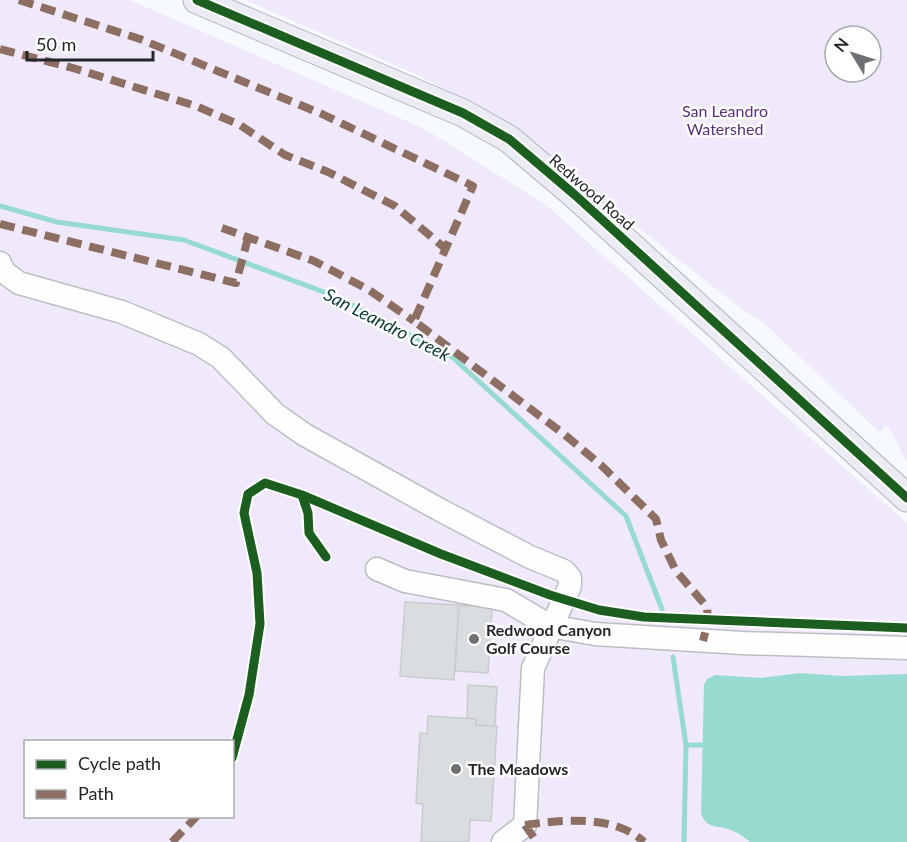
<svg xmlns="http://www.w3.org/2000/svg" width="907" height="842" font-family="Lato,sans-serif">
<style>
.green{fill:#f0e8fb;fill-rule:evenodd}
.water{fill:#97dbd0}
.lines{fill:none;stroke-linecap:round;stroke-linejoin:round}
.stream{stroke:#97dbd0;stroke-width:5}
.building{fill:#d9dddf;stroke:#c8ccce;stroke-width:1.5}
.minor-casing{stroke:#bcbfc2;stroke-width:25}
.major-casing{stroke:#b1b4c0;stroke-width:29}
.path{stroke:#dadbdd;stroke-width:3;stroke-dasharray:1.5 4.5;stroke-linecap:butt}
.minor{stroke:#fefeff;stroke-width:22}
.major{stroke:#ebecf3;stroke-width:27}
.quiet{stroke:#8d6e63;stroke-width:8;stroke-dasharray:15 8;stroke-linecap:butt}
.cycleway-casing{stroke:#fff;stroke-width:13}
.cycleway{stroke:#1b5e20;stroke-width:9}
.poi-dot{fill:#6d7174;stroke:#fff;stroke-width:2}
.labels{text-anchor:middle;stroke-width:5;stroke-linejoin:round;paint-order:stroke}
.park-label{font-size:16px;fill:#592f79;stroke:#fff}
.street-label{font-size:16px;fill:#23272b;stroke:#fff}
.poi-label{font-size:16px;font-weight:bold;fill:#23272b;stroke:#fff;text-anchor:start}
.water-label{font-size:18px;font-style:italic;fill:#0e3b34;stroke:#fff}
</style>
<rect width="100%" height="100%" fill="#f7fafc"/>
<path class="green" d="M0,0h130l295,129 121,76 361,318v319h-907zM26,742h206v74h-206z
M245,0h662v462c-8,-13 -11,-25 -21,-37l-6,8 -117,-111 -19,-11 -245,-193 -79,-42zM835,36h36v36h-36z"/>
<path class="water" d="M800,673l42,3 65,-2v168h-157c-5,-4 -11,-9 -17,-11 -14,-7 -26,0 -32,-18l3,-128 3,-6 8,-4 46,3z"/>
<g class="lines">
<path class="stream" d="M0,206l57,16 127,18 148,55 119,61 175,160 36,93
M673,657l13,88 -2,97
M686,745h22"/>
</g>
<path class="building" d="M405,602l54,3 -5,75 -54,-4z
M459,605l33,3 -4,65 -33,-2z
M468,685l29,2 -2,39 -19,-1v-6l-9,-1z
M428,716l48,3v6l21,1 -6,95 -21,-1 -1,22h-48l2,-38 -7,-1 4,-70 7,1z"/>
<g class="lines">
<defs>
<path id="minor" d="M0,263l4,9 15,11 103,29 77,32 22,14 54,56 30,21 137,76 88,46 34,14 6,7v8l-37,82 -8,157 -22,17
M377,569l28,12 101,19 44,26 45,8 147,9 165,5"/>
<path id="major" d="M197,0l266,113 46,26 66,56 332,303"/>
</defs>
<use href="#minor" class="minor-casing"/>
<use href="#major" class="major-casing"/>
<path class="path" d="M302,495l207,84
M518,583l27,10
M583,605l46,10
M786,623l50,2"/>
<use href="#minor" class="minor"/>
<use href="#major" class="major"/>
<path class="quiet" d="M19,0l121,39 182,75 151,72 -59,135 151,114 37,31 54,53 5,21 15,31 31,36 1,14 -5,20
M0,49l73,19 123,38 44,19 45,30 43,17 67,34 52,44
M0,224l236,59 12,-45
M222,228l92,33 55,29 45,31
M525,825c37,-5 89,-11 119,17
M525,825l12,17
M172,842l25,-26"/>
<defs>
<path id="cycleway" d="M197,0l266,113 46,26 66,56 332,303
M302,495l139,59 109,41 49,15 45,7 263,11
M232,758l17,-63 11,-71 -3,-51 -13,-60 4,-19 17,-11 37,12 6,18 1,20 17,24"/>
</defs>
<use href="#cycleway" class="cycleway-casing"/>
<use href="#cycleway" class="cycleway"/>
</g>
<g class="poi-dot">
<circle cx="474" cy="639" r="6"/>
<circle cx="456" cy="769" r="6"/>
</g>
<g class="labels">
<g class="park-label">
<text x="725" y="117">San Leandro<tspan x="725" dy="18">Watershed</tspan></text>
</g>
<g class="street-label">
<text transform="translate(592 192) rotate(41)" y="6">Redwood Road</text>
</g>
<g class="poi-label">
<text x="486" y="636">Redwood Canyon<tspan x="486" dy="18">Golf Course</tspan></text>
<text x="468" y="775">The Meadows</text>
</g>
<g class="water-label">
<text transform="translate(387 325) rotate(27)" y="6">San Leandro Creek</text>
</g>
</g>
<rect x="24" y="740" width="210" height="78" fill="#ffffff" stroke="#a7a9aa" stroke-width="1.5"/>
<rect x="36" y="760" width="30" height="9" fill="#1b5e20" stroke="#a7a9aa" stroke-width="1.5"/>
<text x="78" y="770" font-size="18" fill="#23272b">Cycle path</text>
<rect x="36" y="790" width="30" height="9" fill="#8d6e63" stroke="#a7a9aa" stroke-width="1.5"/>
<text x="78" y="800" font-size="18" fill="#23272b">Path</text>
<g transform="translate(853 54) rotate(308)"><circle r="28" fill="#ffffff" stroke="#a7a9aa" stroke-width="1.5"/>
<path d="M0-4.5L10 22L0 15L-10 22Z" fill="#6d7174"/>
<text y="-9" font-size="16" font-weight="bold" text-anchor="middle" fill="#23272b">N</text>
</g>
<path d="M27 51v9h126v-9" fill="none" stroke="#23272b" stroke-width="3"/>
<text x="36" y="51" font-size="18" fill="#23272b" stroke="#ffffff" stroke-width="4.5" paint-order="stroke">50 m</text>
</svg>
